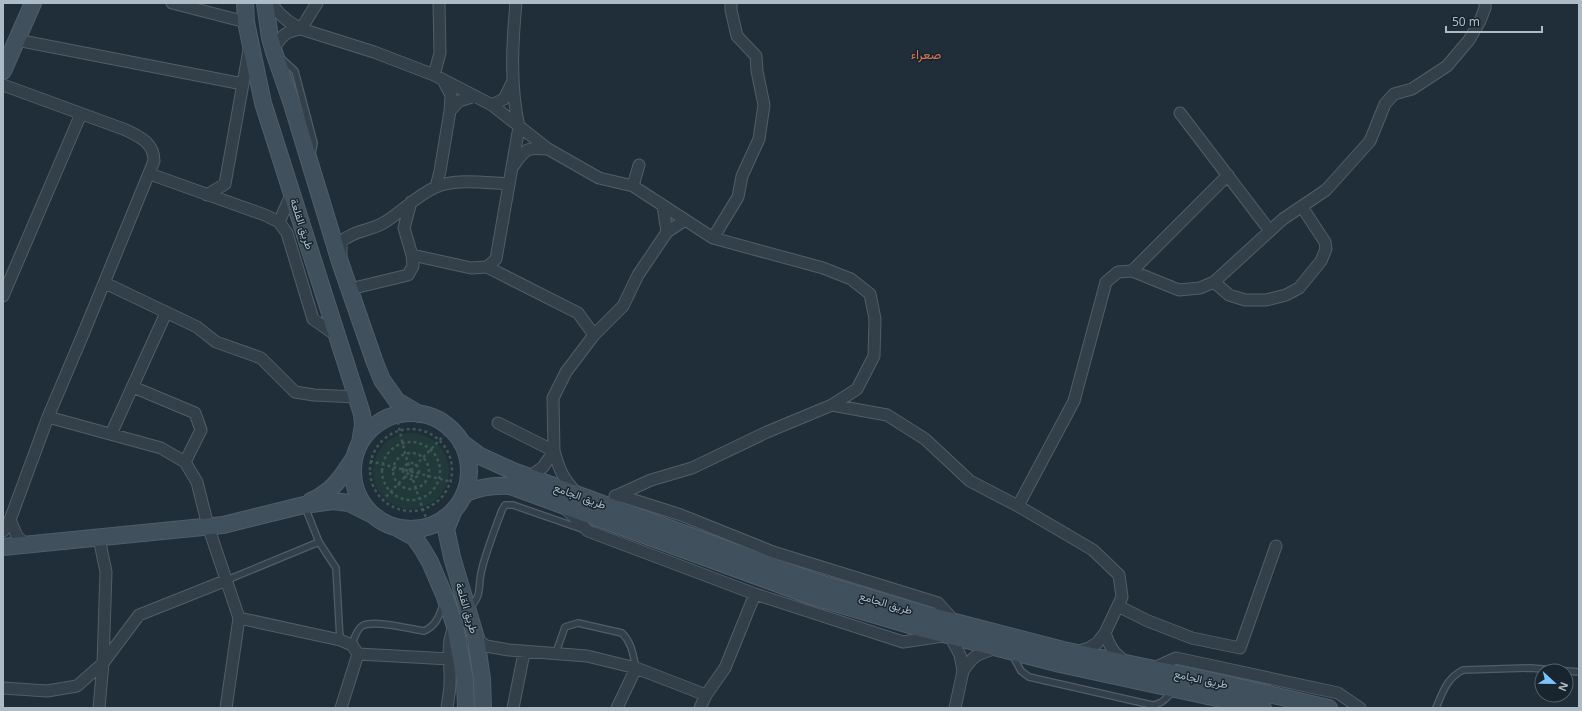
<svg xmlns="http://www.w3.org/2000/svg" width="1582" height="711" font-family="'Noto Sans',Vazirmatn,sans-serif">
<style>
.green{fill:#213a39}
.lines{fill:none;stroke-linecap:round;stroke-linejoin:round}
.lane-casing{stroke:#505e67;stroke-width:8}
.street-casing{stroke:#505e67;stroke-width:13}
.secondary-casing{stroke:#505e67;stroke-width:18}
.path{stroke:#3e5655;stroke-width:2.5;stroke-dasharray:3 3;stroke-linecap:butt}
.lane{stroke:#334049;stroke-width:5.5}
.street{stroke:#334049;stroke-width:11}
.secondary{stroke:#40505d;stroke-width:16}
.labels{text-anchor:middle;stroke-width:3;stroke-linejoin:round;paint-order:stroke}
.street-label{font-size:11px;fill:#adbbc6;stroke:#18252e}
.quarter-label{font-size:13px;fill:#da7754;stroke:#18252e}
</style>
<rect width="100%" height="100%" fill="#1f2e39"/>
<path class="green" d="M373 471a38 38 0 1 1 76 0a38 38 0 1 1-76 0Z"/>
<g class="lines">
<defs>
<path id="lane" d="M282,59l13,12 19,72 -2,11
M305,507l14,35 17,26 4,72
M227,580l92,-38
M470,608c12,-14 8,-19 11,-35 4,-19 14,-44 21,-63l3,-5h8l69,24
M352,645c2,-6 4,-15 10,-19 11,-7 49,3 62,5 12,-5 15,-15 19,-26
M555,655l10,-28 13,-4 44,10c10,10 11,22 14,35
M1013,656l8,15 8,6 123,28c9,0 14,-7 21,-13
M1436,708c7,-17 11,-30 27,-38l67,-2 49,4"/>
<path id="street" d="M172,3l74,19
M271,3l9,11 8,7 13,8 73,23 60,23 58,30 56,44 51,29 34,8 80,52 110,30 28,11 19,15 5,25 -1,37 -17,33 -25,16
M17,40l226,44
M273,49c9,-13 12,-18 28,-20l16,-26
M434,75l6,-22 -1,-50
M3,85l123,45c14,7 28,13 28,31l-70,171 -36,85 -38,103 -7,11
M492,105l12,-6 8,-16
M450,111l9,-10 16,-5
M1180,113l90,118
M514,165c11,-16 13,-18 33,-16
M150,174l115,41 14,7
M633,186l6,-21
M436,187l4,-16 10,-60 1,-16 -8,-15
M292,193l-13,29 8,11 26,86 24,17
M207,195l18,-11 24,-134
M663,206l4,26
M713,238l25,-41 4,-21 17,-37 5,-34 -7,-34 -1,-15 -19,-20 -6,-26v-7
M341,255v-13c12,-12 30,-11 44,-20 18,-11 32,-27 51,-35 20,-9 51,-4 73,-3
M412,255l59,13 16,-1 9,-8 23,-132c-9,-41 -7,-82 -3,-124
M487,267l91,46 16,22
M1132,271l96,-96
M1214,282l15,13 16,5h21l20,-5 13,-7 22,-27 5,-12 -1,-7 -23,-35
M105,283l92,44 19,15 45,16 34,34 19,3 43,2
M350,289l58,-14 5,-9 -1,-11 -8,-27 7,-26
M3,296l78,-182
M133,387l62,26 6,17 -16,32
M48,417l113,31 24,14 12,20 11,44 31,92 -13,90
M498,423l56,28 -1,-53 13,-26 28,-37 29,-29 15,-31 29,-43 18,-12
M111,434l55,-121
M554,451c5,18 9,28 22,41
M529,477l14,-10 11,-16
M618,495l33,-15 41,-12 75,-36 65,-27 55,10 38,24 45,42 48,25
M615,496l3,-1 63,20 92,37 165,51 17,19
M564,507l24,24 167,63 148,48 40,-6
M10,520l7,16 9,9
M1118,606l30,15 44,17 48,10 36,-102
M239,618l101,22 12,5 6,9
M1105,633c5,14 8,20 20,28
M950,636l10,19 3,16c11,-17 15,-17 34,-23
M476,638l10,8 23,4 78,6 49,12 70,27
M1077,652l12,-4 8,-5 8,-10 17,-36 -3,-22 -26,-25 -75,-44 56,-105 32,-119 12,-10 14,-1 47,19 21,-2 14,-6 69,-63 43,-29 44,-49 15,-37 9,-10 18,-5 35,-23 22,-26 11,-19 5,-13v-5
M358,654l92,5
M1152,669l24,-11 162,35 22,15
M3,688l44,3 30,-5 26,-23 36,-48 88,-35
M99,708l4,-45 3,-91 -7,-34
M341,708l17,-54
M447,708c1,-8 3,-17 3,-25 1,-20 -5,-39 5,-57
M513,708l11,-55
M617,708l19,-40
M700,708l6,-13 19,-27 30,-74
M955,708l8,-37"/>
<path id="secondary" d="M245,3l1,19 17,81 99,311 1,11 -3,18
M265,3l5,35 4,14 17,49 49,161 34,98 8,20 15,21 22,13
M3,71l30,-68
M353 471a58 58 0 1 1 116 0a58 58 0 1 1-116 0Z
M461,442l19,14 33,15 303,111 108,32 139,36 149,31 117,27
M464,494c15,-7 28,-9 46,-8l301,110 109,32 140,36 203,44
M311,501c22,-10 30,-23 43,-43
M454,510l-8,19 6,28 24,81 6,41 1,29
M399,529l15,8 9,13 7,12 15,35 10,29 10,54 1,28
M3,547l220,-22 81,-20 29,-4 16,2 22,11"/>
</defs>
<use href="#lane" class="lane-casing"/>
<use href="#street" class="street-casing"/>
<use href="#secondary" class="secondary-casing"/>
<path class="path" d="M397,416c6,37 19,74 32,110
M370 470a41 41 0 1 1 82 0a41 41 0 1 1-82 0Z
M382 471a29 29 0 1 1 58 0a29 29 0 1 1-58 0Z
M393 471a18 18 0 1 1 36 0a18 18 0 1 1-36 0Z
M370,461l82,21
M403 471a8 8 0 1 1 16 0a8 8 0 1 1-16 0Z
M382,501l68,-72"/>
<use href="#lane" class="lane"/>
<use href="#street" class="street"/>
<use href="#secondary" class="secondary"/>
</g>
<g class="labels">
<g class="street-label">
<text transform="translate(302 224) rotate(72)" y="4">طريق القلعة</text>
<text transform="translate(580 496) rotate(20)" y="4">طريق الجامع</text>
<text transform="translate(886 603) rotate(16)" y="4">طريق الجامع</text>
<text transform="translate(467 608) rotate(73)" y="4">طريق القلعة</text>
<text transform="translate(1201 679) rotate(12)" y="4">طريق الجامع</text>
</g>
<g class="quarter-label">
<text x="926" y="59">صعراء</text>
</g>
</g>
<rect width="1582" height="711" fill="none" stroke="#adbbc6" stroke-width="8"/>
<g transform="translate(1554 683) rotate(112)"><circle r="19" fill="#18252e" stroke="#54616b"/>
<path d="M0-3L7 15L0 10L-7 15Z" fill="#7ac3fe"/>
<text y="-6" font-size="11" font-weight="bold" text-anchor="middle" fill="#adbbc6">N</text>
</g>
<path d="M1446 26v6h96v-6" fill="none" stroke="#adbbc6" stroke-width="2"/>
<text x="1452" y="26" font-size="12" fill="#adbbc6" stroke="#18252e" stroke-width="3" paint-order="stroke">50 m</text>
</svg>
